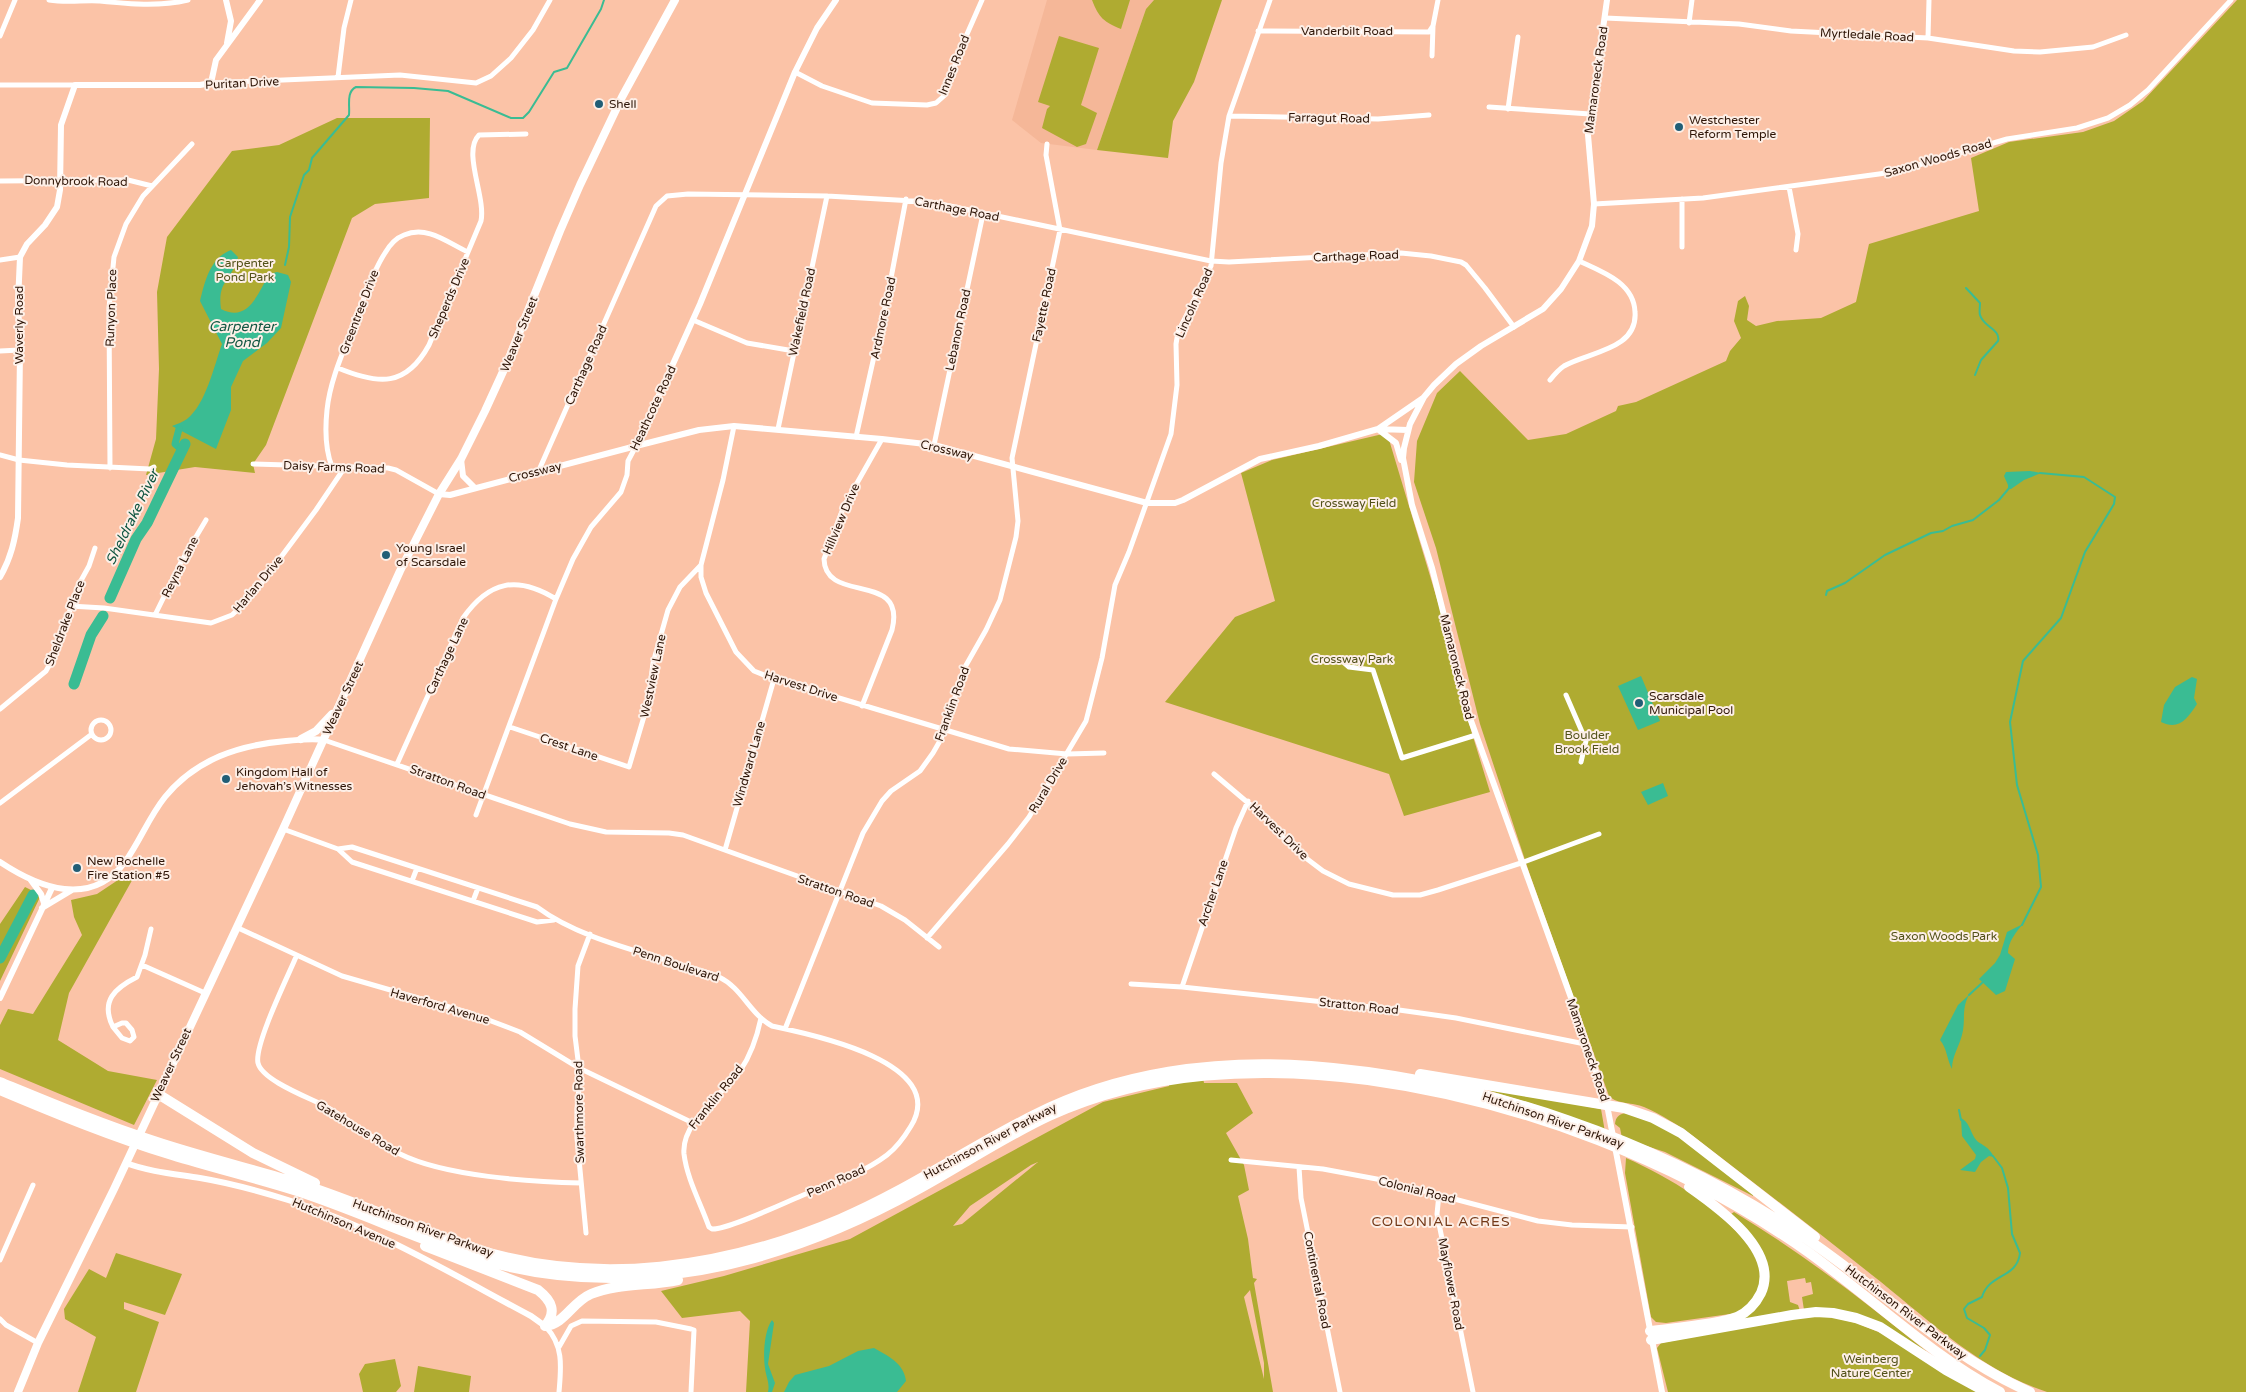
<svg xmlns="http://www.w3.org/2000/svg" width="2246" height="1392" font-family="'Varela Round',sans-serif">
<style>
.built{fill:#f5b798}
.green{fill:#afab31;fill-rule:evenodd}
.water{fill:#3abc93}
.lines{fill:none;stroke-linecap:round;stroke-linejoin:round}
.stream{stroke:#3abc93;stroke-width:2}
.canal{stroke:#3abc93;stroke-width:7}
.river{stroke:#3abc93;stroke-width:11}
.minor{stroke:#fff;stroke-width:5}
.tertiary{stroke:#fff;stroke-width:6}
.secondary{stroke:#fff;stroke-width:8}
.motorway{stroke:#fff;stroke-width:10}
.poi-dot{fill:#225e76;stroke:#fdefe7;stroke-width:2}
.labels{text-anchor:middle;stroke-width:4;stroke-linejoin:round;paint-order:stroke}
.street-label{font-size:12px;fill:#2e1507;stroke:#fdefe7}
.poi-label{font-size:12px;fill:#2e1507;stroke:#fdefe7;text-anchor:start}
.park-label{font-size:12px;fill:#525119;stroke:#fdefe7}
.water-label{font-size:14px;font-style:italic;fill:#125742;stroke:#fdefe7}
.neighbourhood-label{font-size:14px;letter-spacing:1px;fill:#733817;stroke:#fdefe7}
</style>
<rect width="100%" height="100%" fill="#fbc3a7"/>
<path class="built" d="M1047,0h107l-8,9 -49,141 -56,-7 -29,-23z"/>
<path class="green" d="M1092,0h38l-9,29c-17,-7 -22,-11 -29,-29z
M1154,0h68l-28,82 -21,39 -5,37 -71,-8 49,-141z
M2237,0h9v1392h-199c-68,-22 -120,-74 -175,-117 -59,-47 -119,-93 -179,-139 -15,-11 -31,-21 -49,-29 -11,-5 -26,-2 -35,-11l-80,-224 -49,-148 -44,-176 -22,-66 3,-41 20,-48 23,-22 68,69 38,-6 50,-23 2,-5 18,-4 90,-41 4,-10 11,-13 -7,-17 4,-20 7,-5 4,10 -2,14 9,6 21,-5 44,-3 35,-16 13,-58 110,-33 -8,-53 38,-16 74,-10 31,-11 29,-20z
M1059,36l40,12 -18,57 16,8 -11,31 -9,3 -35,-19 5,-19 3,-3 -12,-4z
M337,118h93l-1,80 -54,6 -23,14 -86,227 -13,19 2,9 -60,-6 -49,8 10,-36 3,-70 -2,-77 10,-55 65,-86 47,-6z
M1387,433l53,176 23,95 27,88 -86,24 -15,-42 -224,-72 70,-85 40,-16 -34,-128 31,-13z
M130,872l5,3 -66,118 -11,47 50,31 49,9 -23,45 -134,-56v-44l8,-16 25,5 49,-79 -8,-18 -3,-17 26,-6z
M25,887l16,8 -41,86v-57z
M1203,1078l1,5h33l16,30 -27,20 18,32 5,25 -11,6 10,43 5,39 4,1 -3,4 19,109h-527l4,-71 -10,-10 -58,7 -21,-27 63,-15 126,-37 253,-137 66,-16v-4zM1038,1162l-76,62 -9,2 17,-20 61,-41zM1250,1290l14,73v16l-20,-82z
M1491,1088l110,21 4,23 -69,-27 -46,-14z
M1625,1113l35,12 34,20 59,49v2l-88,-44 -43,-14 -2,-10 -5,-4c1,-7 3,-9 10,-11z
M1626,1158c45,20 92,49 123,88 3,5 9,10 11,16 8,20 -7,40 -23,51l-71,10 -10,-1 -5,-5 -26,-144z
M1734,1212c68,41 130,89 192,139l-1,1 -29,-19 -92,-23 -2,-13 11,-3 -2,-12 -5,1 -1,-5 -18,3 3,21 8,3 2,6 -56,10 -1,-3 26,-39 -38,-65z
M116,1253l66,21 -17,41 -41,-13v7l35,13 -23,70h-58l18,-55 -31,-18 -1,-10 25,-40 17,9z
M1819,1316l25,2 42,17 93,57h-311l-11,-44 4,-5 137,-26z
M395,1359l6,27 -5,6h-33l-4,-18 6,-10z
M418,1366l53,10 -2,16h-55z"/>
<path class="water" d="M231,250l7,7c-6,24 -21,23 -17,52 27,14 37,-15 48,-35l8,-2 11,3 3,7 -10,46 -14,15 -24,18 -12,26v23l-15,39 -44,-23c5,-2 11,-4 15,-7 19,-15 27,-53 35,-75l-22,-43c5,-20 10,-43 31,-51z
M2030,471l11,2 -17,7 -13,9h-3v-4l-4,-9 2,-4z
M1641,676l19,45 -22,9 -20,-44z
M2192,677l5,2 -3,19 3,6c-9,14 -18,27 -36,18l3,-17 11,-18z
M1663,783l5,13 -20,9 -7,-13z
M2023,924c-7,8 -15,18 -15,29l7,6 -10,32 -9,4 -17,-16 16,-16 5,-8 7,-23z
M1969,995c-8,14 -3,26 -7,40 -3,12 -10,21 -10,34 -5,-9 -5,-21 -12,-29l18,-35z
M1961,1118c8,4 9,12 13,19 5,9 13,6 20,20l-5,-1 -8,6 -6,10 -15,-2 15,-11 1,-4 -14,-19z
M772,1320l2,3 -6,41 7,19 -3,9h-4c2,-9 -2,-15 -3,-24 -2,-13 -1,-37 7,-48z
M874,1348c14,8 30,15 32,33l-9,11h-113l5,-10 6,-7 34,-9 29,-15z"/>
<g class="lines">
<path class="stream" d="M285,265l4,-18 1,-30 14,-42 5,-5 3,-12 37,-43c1,-10 -3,-23 7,-28l58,1 34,3 63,27h12l6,-6 25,-40 13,-4 34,-59 3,-9
M1966,288l14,15c0,4 -1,9 0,12 3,12 21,14 18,26l-17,19 -6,15
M1826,595l1,-4 18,-8 40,-28 46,-22 12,-2 9,-5 21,-6 26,-20 11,-13
M2022,925l19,-38 -3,-32 -21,-70 -7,-63 13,-61 38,-43 24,-66 29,-48 1,-7 -31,-20 -44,-4
M1969,995l14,-13
M1959,1110l2,10
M1980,1356l5,-6 5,-15 -6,-7 -17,-10 -3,-9 4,-5 14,-7c7,-24 35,-18 38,-44l-8,-19 -4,-46 -6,-20 -9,-12"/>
<path class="canal" d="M179,429l-4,15 6,5"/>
<path class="river" d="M110,598l26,-59 11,-16 38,-79
M74,684l17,-49 12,-19
M0,958l33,-63"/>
<path class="minor" d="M49,0c18,3 34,0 50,1 30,3 59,6 89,-1
M1605,18l134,6 52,7 137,7 86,13 26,1 53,-5 33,-12
M1689,23l3,-23
M1258,31l171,1 4,-6
M0,36l15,-36
M1928,38l1,-38
M1432,56l1,-30 5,-26
M795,72l27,14 50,17 55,2 9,-2 9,-8 15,-45 22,-50
M338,77l6,-49 7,-28
M211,83l189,-8 76,8 15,-7 20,-18 22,-28 17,-30
M0,85h75
M1489,107l101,7
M1508,109l10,-72
M1229,116l149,3 51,-4
M0,181l128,-1 24,6
M1789,187l9,47 -2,16
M1594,204l109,-6 176,-24 19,-3 109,-32 70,-11 31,-10 22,-13 18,-15 83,-90
M1682,247v-48
M0,260l20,-3
M693,320l54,23 47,8
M0,351l20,-1
M338,368c41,17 68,19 91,-23l52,-124c5,-24 -19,-69 -2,-86l47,-1
M1550,380c4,-5 8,-10 14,-14 24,-14 74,-16 71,-54 -1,-29 -32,-40 -56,-51
M734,426l-11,54 -22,85v12l5,16 30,59 18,19 15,6 240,72 58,5 37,-1
M778,429l49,-233
M856,437l32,-143 18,-95
M934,445l49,-231
M0,455l19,5 48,5 83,4 4,-2
M253,464l135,4 8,2 43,24
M332,467c-7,-18 -7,-38 -5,-57 3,-31 18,-62 29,-91 9,-22 16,-46 29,-66 4,-7 11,-15 19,-18 24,-10 44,8 64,17
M110,468l-1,-160 5,-51 12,-33 17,-28 49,-52
M539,470l117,-264 11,-10 21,-2 139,2 104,6 280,59 18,1 172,-9 30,3 30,6 5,3 19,23 29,39
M70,606l34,2 107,15 21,-8 20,-19 64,-86 29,-43
M155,615l26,-53 25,-42
M1341,660l8,7 24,3 29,88 74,-23
M1566,695l20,46 -5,21
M862,706l30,-76c15,-60 -67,-25 -68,-71l20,-53 38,-67
M0,709l46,-38 9,-16 23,-69 11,-20 6,-18
M91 730a10 10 0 1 1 20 0a10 10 0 1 1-20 0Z
M510,727l119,40 19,-64 5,-40 15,-53 12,-23 21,-22
M324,740l246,84 36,8 63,1 14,2 198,71 24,14 34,27
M397,764l66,-146c26,-37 54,-43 93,-19
M1214,774l46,39 34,36 29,22 26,13 44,11h27l18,-5 83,-27 78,-29
M0,803l92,-69
M476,815l80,-216 17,-40 18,-32 30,-35 6,-17 1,-14 8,-15
M283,829l55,20 14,13 185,60 17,-2
M338,849l14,-2 185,60c40,30 98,43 145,58 12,4 26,7 37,12 23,11 31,37 53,49 38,8 178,36 139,100 -6,10 -15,22 -24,29 -25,19 -57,29 -86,41 -17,7 -74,34 -89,33l-3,-2c-8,-23 -22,-48 -25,-73 -3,-32 38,-59 56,-83 11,-16 17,-34 21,-53
M725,850l49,-171
M412,881l5,-13
M473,901l5,-13
M236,927l106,49 128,37 50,19 59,36 114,55
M927,938l81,-94 21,-27 57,-96 16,-63 13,-73 14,-33 42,-118 6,-49 -1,-41 2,-12 33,-66 10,-103 8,-47 41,-116
M296,957c-8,19 -42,88 -38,106 4,17 49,34 65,42 27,14 50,35 77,49 44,22 131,28 181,29
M142,965l63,28
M1131,984l51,3 217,23 57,8 129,26
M1182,987l54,-159 12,-27
M122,1023h4l6,7 2,7 -4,4 -8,-3 -9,-11z
M113,1027c-13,-26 2,-39 24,-50l8,-22 6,-26
M785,1029l78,-196 19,-32 9,-10 29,-20 13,-18 8,-14 24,-72 21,-37 14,-30 16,-63 2,-16 -6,-63 48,-228 -14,-75 1,-11
M1231,1160l92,9 59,11 156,41 34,4 60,2
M1299,1167l2,31 39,194
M1439,1194l-2,20 36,178
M586,1233l-9,-95v-29l3,-33 -5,-40v-27l3,-43 12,-32
M0,1260l33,-75
M0,1319l6,6 32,18
M546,1327c18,19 15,41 13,65
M559,1347l12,-21 11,-5 74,1 35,7 3,1 -3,62"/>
<path class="tertiary" d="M226,0l5,21 -4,22
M1607,0l-19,135 6,69 -2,22 -13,35 -18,28 -18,20 -62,37 -25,18 -22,21 -10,12 -14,27 -6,24 -1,10 9,47 20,63 38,150 104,288 33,99 55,287
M1378,429l45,-31
M1379,430l17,13 5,17
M636,446l64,-142 95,-232 22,-44 19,-28
M461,459l2,17 11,11
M439,494l11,1 186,-49 63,-16 35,-4 148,13 52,6 213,58h28l8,-3 77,-41 59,-13 59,-17 30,1
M0,577c11,-19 15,-37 18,-59l2,-168 -2,-48 2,-45 7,-13 18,-19 12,-18 3,-17 1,-65 14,-40h125l11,-2 5,-23 44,-60
M0,862c39,26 91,46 125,0 15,-21 24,-45 40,-65 31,-38 74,-52 121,-56 12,-1 25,-3 38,-1
M30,879l11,15 3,9
M42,908l30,-18
M0,998l52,-110
M126,1163c24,9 49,11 74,15 30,5 59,13 88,22 86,27 164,74 243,116l14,10"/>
<path class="secondary" d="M301,739l15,-8 16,-17
M18,1392l20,-49 76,-154 169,-360 117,-258 39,-77 22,-35 24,-48 22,-48 53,-132 20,-46 42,-88 53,-97"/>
<path class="motorway" d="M1420,1074l204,34 29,10 28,15 134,104
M0,1082c51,21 101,42 154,59 48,16 98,28 147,43 60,19 116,46 175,65 121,38 249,19 364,-30 68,-29 128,-71 194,-104 85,-43 182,-56 277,-49 171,13 351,75 493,171 76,51 142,118 226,155
M0,1090c57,24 113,47 172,65 42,13 84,23 125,36 65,21 127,52 193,71 84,23 174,20 257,-2 60,-16 116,-40 170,-70 44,-24 87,-53 132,-74 101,-46 211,-50 319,-36 154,21 313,82 440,172 64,46 122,103 192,140
M158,1094l95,59 62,30
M425,1246l113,44c14,11 19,22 7,36
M545,1326c20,-2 27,-24 46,-32 26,-11 59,-8 87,-14
M1650,1331c23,-3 66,-6 87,-14 11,-5 19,-14 24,-24 19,-42 -42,-85 -72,-106
M1651,1340l141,-25 24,-3 17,1 23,5 24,9 66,43 40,22"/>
</g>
<g class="poi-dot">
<circle cx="599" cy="104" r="5"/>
<circle cx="1679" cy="127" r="5"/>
<circle cx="386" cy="555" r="5"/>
<circle cx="1639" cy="703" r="5"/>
<circle cx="226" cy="779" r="5"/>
<circle cx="77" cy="868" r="5"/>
</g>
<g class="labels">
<g class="street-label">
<text x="1347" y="35">Vanderbilt Road</text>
<text transform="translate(1867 35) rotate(3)" y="4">Myrtledale Road</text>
<text transform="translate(954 65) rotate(-68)" y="4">Innes Road</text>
<text transform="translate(1596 80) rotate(-82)" y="4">Mamaroneck Road</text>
<text transform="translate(242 83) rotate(-3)" y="4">Puritan Drive</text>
<text transform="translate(1329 118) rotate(1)" y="4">Farragut Road</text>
<text transform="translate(1938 158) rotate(-16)" y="4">Saxon Woods Road</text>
<text transform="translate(76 181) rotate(1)" y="4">Donnybrook Road</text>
<text transform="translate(957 209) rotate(11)" y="4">Carthage Road</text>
<text transform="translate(1356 256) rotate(-2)" y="4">Carthage Road</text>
<text transform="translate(449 298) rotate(-67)" y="4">Sheperds Drive</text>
<text transform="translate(1194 303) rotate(-66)" y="4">Lincoln Road</text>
<text transform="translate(1044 305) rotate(-78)" y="4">Fayette Road</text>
<text transform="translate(111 308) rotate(-88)" y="4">Runyon Place</text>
<text transform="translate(359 312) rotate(-69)" y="4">Greentree Drive</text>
<text transform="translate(802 312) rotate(-78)" y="4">Wakefield Road</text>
<text transform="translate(883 318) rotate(-78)" y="4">Ardmore Road</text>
<text transform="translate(19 325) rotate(-90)" y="4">Waverly Road</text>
<text transform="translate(958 330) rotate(-78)" y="4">Lebanon Road</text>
<text transform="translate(519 334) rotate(-68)" y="4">Weaver Street</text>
<text transform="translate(586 365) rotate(-66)" y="4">Carthage Road</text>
<text transform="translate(653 408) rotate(-65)" y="4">Heathcote Road</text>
<text transform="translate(947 450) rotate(13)" y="4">Crossway</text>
<text transform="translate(334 467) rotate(2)" y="4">Daisy Farms Road</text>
<text transform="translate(535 472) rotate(-14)" y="4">Crossway</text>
<text transform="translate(841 519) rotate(-67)" y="4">Hillview Drive</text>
<text transform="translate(180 567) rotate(-63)" y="4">Reyna Lane</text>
<text transform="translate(258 584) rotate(-50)" y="4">Harlan Drive</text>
<text transform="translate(65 623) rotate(-69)" y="4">Sheldrake Place</text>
<text transform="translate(447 656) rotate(-65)" y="4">Carthage Lane</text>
<text transform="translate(1457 667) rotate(76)" y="4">Mamaroneck Road</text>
<text transform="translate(653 676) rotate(-78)" y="4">Westview Lane</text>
<text transform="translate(801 686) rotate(18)" y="4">Harvest Drive</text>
<text transform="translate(343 698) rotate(-65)" y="4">Weaver Street</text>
<text transform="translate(952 704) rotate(-70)" y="4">Franklin Road</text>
<text transform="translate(569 747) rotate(19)" y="4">Crest Lane</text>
<text transform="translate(749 764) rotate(-74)" y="4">Windward Lane</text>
<text transform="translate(448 782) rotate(20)" y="4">Stratton Road</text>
<text transform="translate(1048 785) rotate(-59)" y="4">Rural Drive</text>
<text transform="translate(1279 831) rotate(44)" y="4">Harvest Drive</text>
<text transform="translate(836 891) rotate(19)" y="4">Stratton Road</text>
<text transform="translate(1213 893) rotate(-71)" y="4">Archer Lane</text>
<text transform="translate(676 964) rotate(18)" y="4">Penn Boulevard</text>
<text transform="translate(440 1006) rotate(16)" y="4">Haverford Avenue</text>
<text transform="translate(1359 1006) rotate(6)" y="4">Stratton Road</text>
<text transform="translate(1588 1050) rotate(71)" y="4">Mamaroneck Road</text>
<text transform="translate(171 1065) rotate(-65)" y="4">Weaver Street</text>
<text transform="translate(716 1097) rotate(-51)" y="4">Franklin Road</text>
<text transform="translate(579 1112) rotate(-91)" y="4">Swarthmore Road</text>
<text transform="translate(1553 1120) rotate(19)" y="4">Hutchinson River Parkway</text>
<text transform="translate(358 1128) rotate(31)" y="4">Gatehouse Road</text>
<text transform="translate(990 1141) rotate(-28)" y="4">Hutchinson River Parkway</text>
<text transform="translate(836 1181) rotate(-24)" y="4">Penn Road</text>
<text transform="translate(1417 1190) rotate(14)" y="4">Colonial Road</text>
<text transform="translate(344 1223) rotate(23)" y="4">Hutchinson Avenue</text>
<text transform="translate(423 1228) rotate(20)" y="4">Hutchinson River Parkway</text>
<text transform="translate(1317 1280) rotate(79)" y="4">Continental Road</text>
<text transform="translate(1451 1284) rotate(79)" y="4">Mayflower Road</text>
<text transform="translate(1906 1312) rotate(37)" y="4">Hutchinson River Parkway</text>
</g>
<g class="poi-label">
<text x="609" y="108">Shell</text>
<text x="1689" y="124">Westchester<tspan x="1689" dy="14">Reform Temple</tspan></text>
<text x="396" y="552">Young Israel<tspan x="396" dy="14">of Scarsdale</tspan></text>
<text x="1649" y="700">Scarsdale<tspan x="1649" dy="14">Municipal Pool</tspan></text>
<text x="236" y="776">Kingdom Hall of<tspan x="236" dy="14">Jehovah’s Witnesses</tspan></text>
<text x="87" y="865">New Rochelle<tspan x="87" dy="14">Fire Station #5</tspan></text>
</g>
<g class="park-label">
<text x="245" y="267">Carpenter<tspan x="245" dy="14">Pond Park</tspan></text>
<text x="1354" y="507">Crossway Field</text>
<text x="1352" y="663">Crossway Park</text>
<text x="1587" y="739">Boulder<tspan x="1587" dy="14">Brook Field</tspan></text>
<text x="1944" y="940">Saxon Woods Park</text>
<text x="1871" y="1363">Weinberg<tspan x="1871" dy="14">Nature Center</tspan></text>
</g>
<g class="water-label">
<text x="242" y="331">Carpenter<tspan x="242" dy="16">Pond</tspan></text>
<text transform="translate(132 517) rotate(-64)" y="5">Sheldrake River</text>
</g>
<g class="neighbourhood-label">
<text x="1441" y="1226">COLONIAL ACRES</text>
</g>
</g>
</svg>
